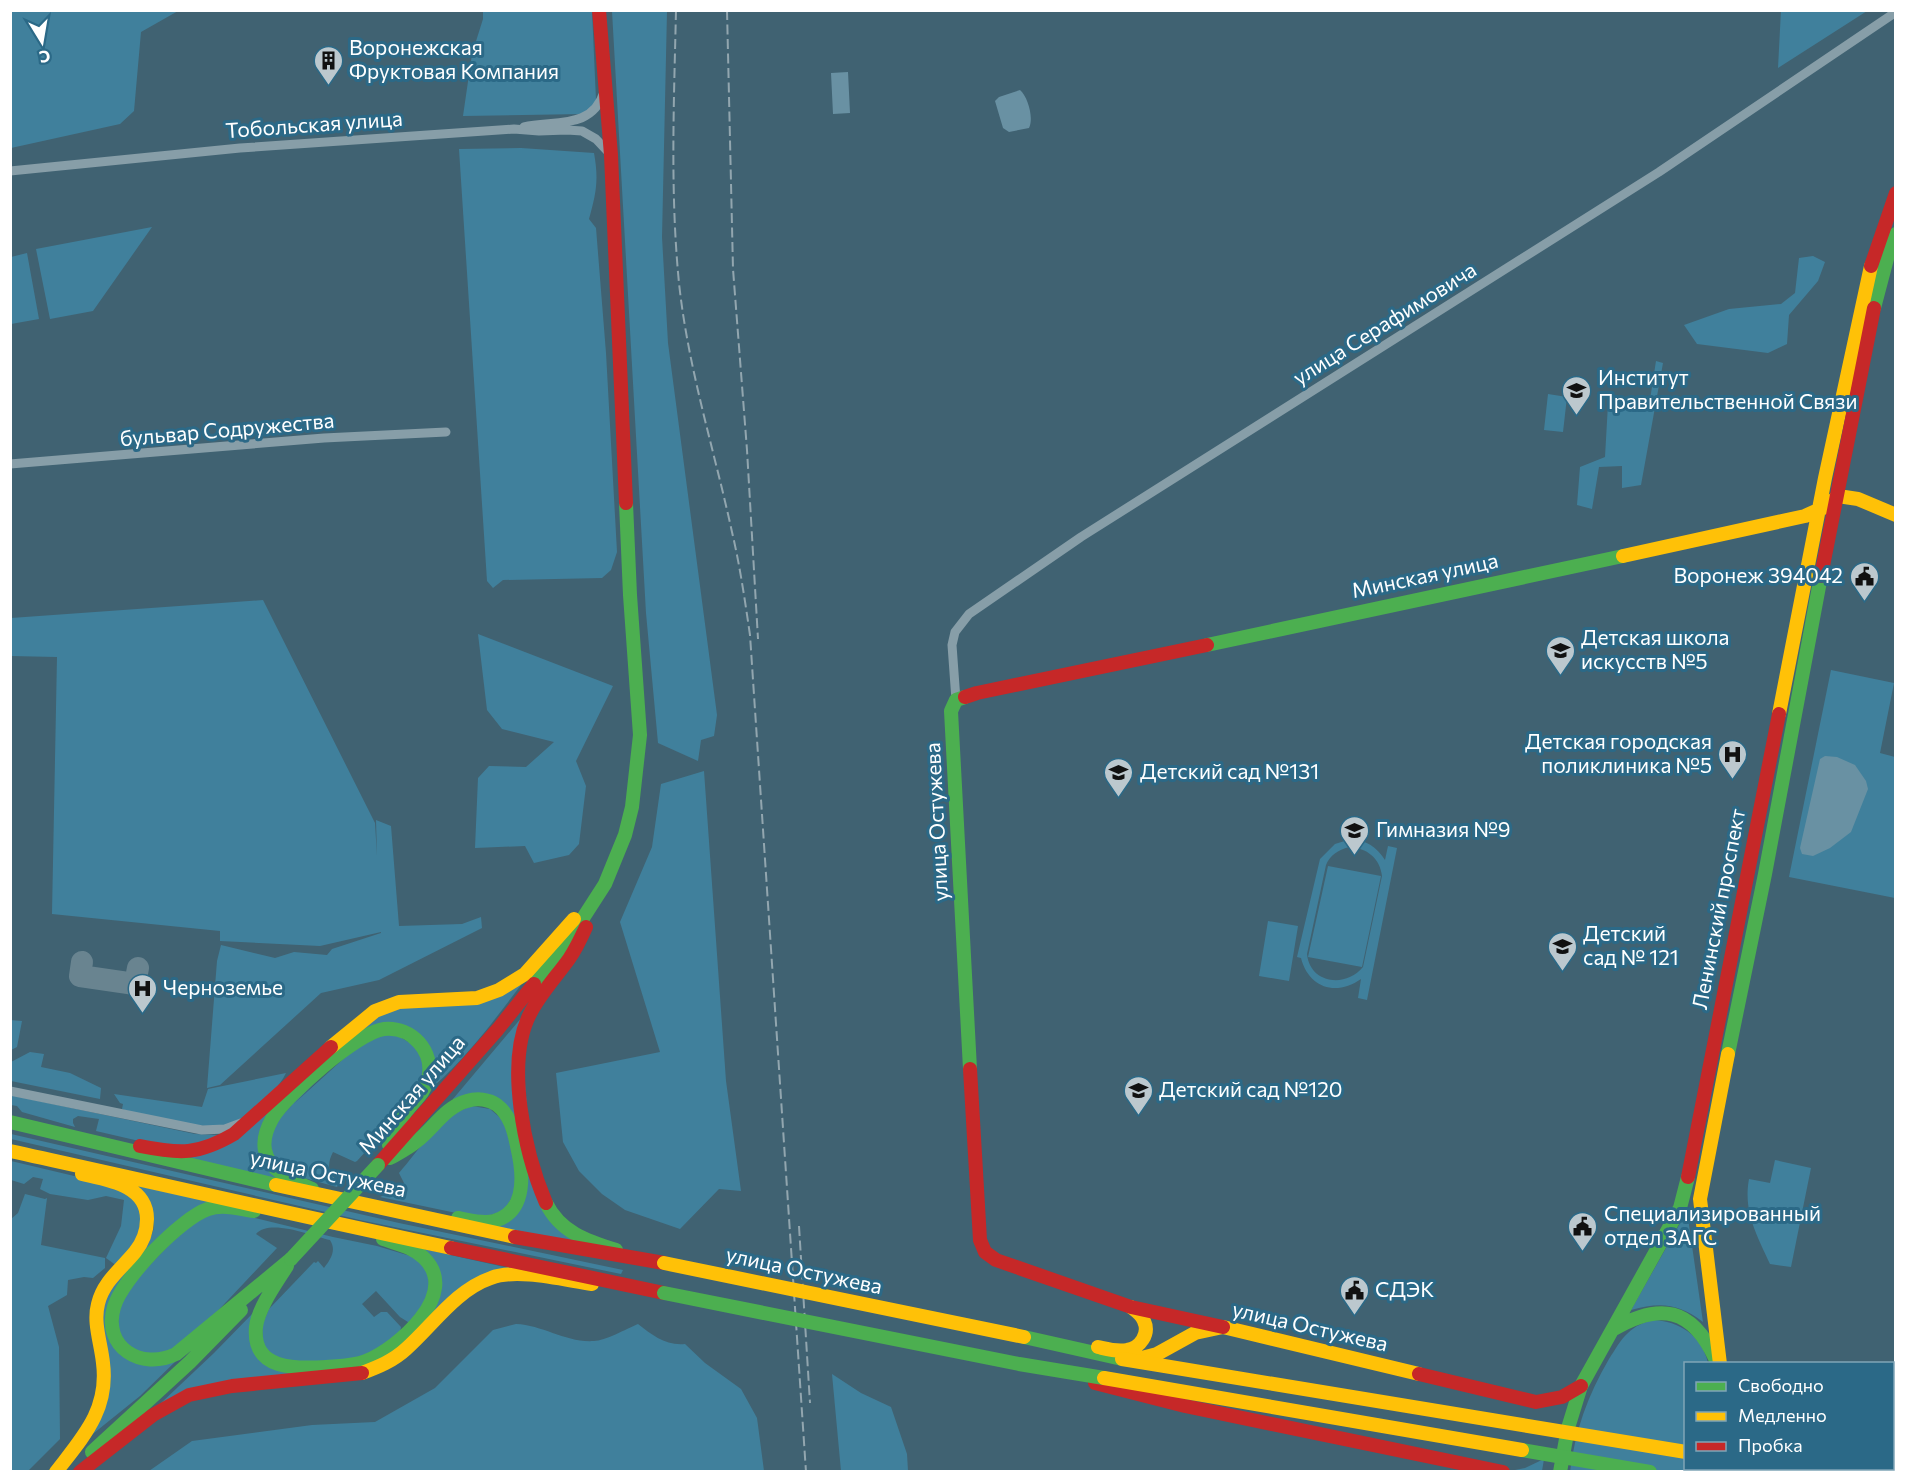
<svg xmlns="http://www.w3.org/2000/svg" width="1906" height="1482" font-family="Commissioner,sans-serif">
<style>
.green{fill:#40809c;fill-rule:evenodd}
.water{fill:#6991a3}
.lines{fill:none;stroke-linecap:round;stroke-linejoin:round}
.taxiway{stroke:#698490;stroke-width:22}
.street{stroke:#879ea8;stroke-width:9}
.fast{stroke:#4caf50;stroke-width:14}
.slow{stroke:#ffc107;stroke-width:14}
.jam{stroke:#c62828;stroke-width:14}
.rail{stroke:#92a6af;stroke-width:2;stroke-dasharray:10 4.5;stroke-linecap:butt}
.fast-bridge{stroke:#4caf50;stroke-width:14}
.slow-bridge{stroke:#ffc107;stroke-width:14}
.labels{text-anchor:middle;stroke-width:6;stroke-linejoin:round;paint-order:stroke}
.poi-label{font-size:21px;fill:#fff;stroke:#2b6987;text-anchor:start}
.street-label{font-size:21px;fill:#fff;stroke:#2b6987}
</style>
<rect width="100%" height="100%" fill="#406272"/>
<path class="green" d="M1781,10h86v1l-89,57z
M10,11l1,-1 167,1 -37,21 -7,79 -14,13 -109,24z
M483,11h109l4,89 -3,6 -10,8 -120,2 9,-62 11,-35z
M612,11h55l-5,226 6,106 49,372 -3,21 -13,4 -3,21 -40,-18 -12,-130z
M521,148l73,5c5,27 2,41 -5,66l7,9 10,125 11,199 -6,18 -9,8 -99,2 -10,8 -6,-7 -28,-432z
M152,227l-59,84 -43,8 -14,-70z
M27,253l12,66 -28,5v-67z
M1813,256l12,6 -7,19 -29,34 -2,29 -19,9 -71,-9 -13,-19 45,-16 52,-5 14,-11 4,-35z
M1656,361l7,2 -22,122 -19,3v-22l-23,1 -7,42 -15,-4 3,-38 25,-10 3,-53 41,2z
M1548,394l19,3 -4,35 -19,-2z
M263,600l112,223 2,33 -1,-36 15,6 8,100 63,-2 19,-7 1,11 -103,52 -58,13 -101,92 -13,3 10,-127 4,-16 54,13 19,-6 33,3 5,-6 49,-16v-1l-61,14 -100,-5v-10l-168,-17 5,-257 -46,-1v-38z
M478,634l135,52 -37,75 10,25 -7,58 -10,11 -35,8 -9,-17 -50,2 3,-70 11,-12 37,1 28,-25 -52,-13 -15,-19z
M1831,670l63,13 -14,70 15,4v141l-106,-21z
M704,771l22,310 15,110 -22,-2 -39,40 -55,-19 -23,-16 -23,-23 -16,-29 -7,-69 104,-21 -40,-130 32,-75 9,-63z
M1351,839c15,1 26,8 34,21l3,-14 9,2 -30,152 -9,-2 3,-19c-24,17 -52,10 -60,-21l-4,-1 23,-98 15,-15zM1349,847c18,1 31,11 33,29l-19,91c-17,21 -53,17 -56,-13l19,-89c4,-10 12,-15 23,-18z
M1328,866l53,10 -19,91 -54,-10z
M1268,921l30,5 -9,55 -30,-5z
M519,984l2,1c-26,34 -53,71 -86,100l-2,-2 -6,-37 -55,-19 -112,110 26,44 -97,-23 12,-3 162,-129 24,-16z
M522,1017l-2,10 14,160 42,55 -83,-16 28,-20 -14,-97 -53,-8 -1,-2z
M10,1020l12,1 -5,26 -6,3z
M393,1033l26,15 6,27 -12,24 -56,62 -2,1 -22,-10c-6,11 -6,24 7,29l-3,6 -44,-12 -18,-13 -6,-22 7,-20 75,-68 19,-14z
M30,1052l14,2 -3,13 29,6 31,15 -1,11 -89,-18v-19z
M286,1073c-7,14 -15,21 -27,31 -8,7 -17,16 -27,19 -24,10 -76,-6 -102,-11l-8,-3 1,-5 -3,-1 -6,-9 88,13 6,-18z
M10,1095l185,39 25,1 -14,11 -41,1 -69,-16 3,-12 -21,-3 -5,3v4l2,4 -53,-15 -5,-6 -6,-1z
M472,1106l18,3 14,12 12,44 1,24 -13,22 -24,7 -100,-21 10,-5 14,-9 -5,-10c20,-23 42,-58 73,-67z
M11,1134l388,89 224,47 -2,4 -261,-54 -349,-81z
M1775,1160l36,8 -20,99 -21,-3c-13,-29 -27,-52 -21,-85l21,4z
M11,1161l101,24 10,4 19,17 2,26 -26,34 -11,-8 15,-32 3,-26 -18,-4 -18,4 -38,-6 -10,-5 3,-10 -10,-2 -9,7 -13,-4z
M130,1184l86,19 -102,91 3,55 61,10 -38,37 -51,41 8,-11 4,-114 7,-21 42,-52 4,-11 -1,-11z
M25,1194l20,5 2,-1 -6,47 64,13v10l-12,10 -9,-1 -16,3 -1,15 -19,11 11,41 1,92 -32,32h-17v-252l7,-6z
M1687,1211l16,111c-25,-19 -43,-20 -72,-12z
M231,1212l102,25 44,9 40,12 11,14 2,23 -18,26 -4,1 -8,-5 -24,-26 -14,13 12,13 7,-5h6l14,15 -1,6 -20,17 -26,10 -73,2 -18,-16 -1,-21 7,-16 45,-47 2,1 2,-2 6,7c6,-8 13,-17 6,-28 -18,-4 -60,-22 -74,-6l21,14 -82,87 -24,17 -27,4 -20,-14 -6,-15 1,-19 15,-27 45,-46 27,-21z
M419,1248l99,22c-64,-2 -88,71 -140,95 -22,10 -48,9 -71,11 -53,3 -99,3 -146,30l-1,-2 54,-51 41,-42c0,14 -7,22 1,39 3,8 10,16 19,19 20,7 85,2 104,-7 17,-9 50,-41 57,-59 5,-9 5,-21 3,-31 -2,-5 -4,-12 -8,-16 -3,-3 -9,-5 -12,-8z
M1652,1320c28,1 50,16 56,43l-22,1v104l20,1v2l-136,1c5,-42 18,-77 39,-113 6,-9 11,-19 19,-26 7,-7 15,-10 24,-13z
M516,1324c27,1 50,19 78,17 11,0 32,-12 44,-17 14,11 28,22 47,20l20,19 36,26 16,29 7,53h-615l43,-30 120,-16 63,-3 60,-34 58,-58z
M832,1374l29,19 30,14 16,47 1,17h-67z
M1892,1407l3,1v53l-2,-1z
M1544,1459l-2,12 -27,-1 10,-2z"/>
<path class="water" d="M848,72l2,41 -17,1 -2,-41z
M1020,90c8,7 14,28 9,38l-20,4 -6,-4 -8,-27 4,-4z
M1825,756l12,1 18,8 11,16 2,8 -17,43 -21,16 -17,8 -11,-2 -2,-6 20,-89z"/>
<g class="lines">
<path class="taxiway" d="M82,962l-2,14 55,8 3,-16"/>
<path class="street" d="M524,127c30,-7 68,3 80,-35
M10,171l230,-23 274,-19 25,2 28,-1 15,1 14,8 15,16
M10,464l314,-26 122,-6
M956,700l-4,-55 3,-13 14,-18 112,-77 578,-365 237,-160
M10,1091l192,39 23,-1 16,-6"/>
<path class="fast" d="M1874,308l14,-53 8,-21
M1207,645l416,-89
M965,697l-9,3 -5,11 19,358
M534,984l33,-41 38,-59 20,-49 7,-28 8,-72 -10,-140 -4,-92
M1728,1054l37,-180 56,-298
M10,1122l266,63
M390,1158c9,-5 19,-10 27,-17 17,-13 28,-34 50,-40 10,-3 22,-2 30,4 13,10 17,26 20,41 6,25 11,66 -23,75 -12,3 -24,-1 -36,-3
M312,1189c-18,-8 -43,-17 -47,-39 -2,-10 2,-22 7,-31 13,-23 86,-87 112,-90 28,-3 51,23 44,50 -3,14 -14,22 -22,33 -7,10 -11,22 -17,33
M546,1203c14,29 41,38 70,47
M254,1211c-14,-2 -31,-7 -46,-2 -27,9 -86,70 -94,98 -12,40 27,64 62,47l115,-95
M287,1266c-10,16 -29,42 -31,61 -4,43 39,42 70,40 13,-1 28,-1 40,-6 32,-13 95,-67 58,-103 -11,-11 -27,-14 -41,-19
M1614,1329c46,-27 78,-21 101,29
M1024,1337l98,22
M92,1452l98,-90 51,-52
M1715,1468v4
M1782,1468l18,4
M1560,1472l8,-44 13,-42 99,-178 8,-31"/>
<path class="slow" d="M1623,556l182,-40 20,-9 13,-11 20,3 38,16
M1779,714l46,-236 46,-212
M331,1047l44,-36 24,-9 78,-4 22,-8 26,-16 49,-55
M10,1151c147,32 293,66 441,97
M276,1185l239,52
M1098,1347c9,2 19,5 29,3 13,-2 23,-16 17,-29 -2,-6 -8,-10 -13,-14
M1138,1359l19,-5 38,-21 28,-6 196,47
M1720,1364l-20,-165 28,-145
M362,1373c16,-6 31,-12 44,-24 27,-24 50,-59 85,-71 26,-10 73,2 101,6
M1892,1465l4,1
M56,1472c27,-35 53,-62 47,-109 -2,-20 -10,-40 -5,-59 5,-22 23,-35 37,-52 8,-10 12,-20 12,-33 0,-34 -39,-39 -65,-45"/>
<path class="jam" d="M599,10l12,145 15,348
M1871,266l25,-73
M1821,576l53,-268
M965,697l12,-4 230,-48
M970,1069l10,171 5,12 11,8 135,47 92,20
M140,1146c40,8 58,9 94,-12l97,-87
M378,1165l120,-136 36,-45
M1688,1177l91,-463
M546,1203c-21,-49 -42,-142 -15,-191 10,-19 25,-35 38,-53 7,-10 12,-21 17,-32
M515,1237l149,26
M451,1248l213,45
M1419,1374l117,28 26,-5 19,-11
M1095,1383l90,23 318,66
M80,1472l73,-57 36,-20 43,-9 130,-13"/>
<path class="rail" d="M676,10c-2,91 -6,182 3,273 9,85 35,166 53,249 8,34 13,69 18,103l56,837
M727,10l6,259 14,181 11,189
M799,1226l11,177"/>
<path class="fast-bridge" d="M291,1259l87,-94
M664,1293l355,71 85,14
M1522,1450l128,22"/>
<path class="slow-bridge" d="M664,1263l360,74
M1122,1359l564,93
M1104,1378l418,72"/>
</g>
<defs>
<symbol id="building-pin" viewBox="-11 -11 22 30"><path d="M0 17L-7.5 6A9.5 9.5 0 1 1 7.5 6Z" fill="#bcc8ce" stroke="#2b6987"/><path d="M-4-6H4V6H1V3H-1V6H-4ZM-2.5-4.3h1.7v1.8h-1.7ZM.8-4.3h1.7v1.8H.8ZM-2.5-1h1.7V.8h-1.7ZM.8-1h1.7V.8H.8Z" fill="#111"/></symbol>
<symbol id="university-pin" viewBox="-11 -11 22 30"><path d="M0 17L-7.5 6A9.5 9.5 0 1 1 7.5 6Z" fill="#bcc8ce" stroke="#2b6987"/><path d="M0-5L7-2L0 1L-7-2ZM-4 1L0 2.5L4 1V4Q0 6-4 4Z" fill="#111"/></symbol>
<symbol id="civic-pin" viewBox="-11 -11 22 30"><path d="M0 17L-7.5 6A9.5 9.5 0 1 1 7.5 6Z" fill="#bcc8ce" stroke="#2b6987"/><path d="M-.6-6.5H3V-4.5H.6V-3L4-1V1h2V6H-6V1h2V-1L-.6-3ZM-1.2 2.5V6h2.4V2.5Z" fill="#111"/></symbol>
<symbol id="school-pin" viewBox="-11 -11 22 30"><path d="M0 17L-7.5 6A9.5 9.5 0 1 1 7.5 6Z" fill="#bcc8ce" stroke="#2b6987"/><path d="M0-5L7-2L0 1L-7-2ZM-4 1L0 2.5L4 1V4Q0 6-4 4Z" fill="#111"/></symbol>
<symbol id="hospital-pin" viewBox="-11 -11 22 30"><path d="M0 17L-7.5 6A9.5 9.5 0 1 1 7.5 6Z" fill="#bcc8ce" stroke="#2b6987"/><path d="M-5-5h3v3.5h4V-5h3V5h-3V1.5h-4V5h-3Z" fill="#111"/></symbol>
</defs>
<g fill-rule="evenodd">
<use href="#building-pin" x="312" y="44" width="33" height="45"/>
<use href="#university-pin" x="1560" y="374" width="33" height="45"/>
<use href="#civic-pin" x="1848" y="560" width="33" height="45"/>
<use href="#school-pin" x="1544" y="634" width="33" height="45"/>
<use href="#hospital-pin" x="1716" y="738" width="33" height="45"/>
<use href="#school-pin" x="1102" y="756" width="33" height="45"/>
<use href="#school-pin" x="1338" y="814" width="33" height="45"/>
<use href="#school-pin" x="1546" y="930" width="33" height="45"/>
<use href="#hospital-pin" x="126" y="972" width="33" height="45"/>
<use href="#school-pin" x="1122" y="1074" width="33" height="45"/>
<use href="#civic-pin" x="1566" y="1210" width="33" height="45"/>
<use href="#civic-pin" x="1338" y="1274" width="33" height="45"/>
</g>
<g class="labels">
<g class="poi-label">
<text x="349" y="55">Воронежская<tspan x="349" dy="24">Фруктовая Компания</tspan></text>
<text x="1598" y="385">Институт<tspan x="1598" dy="24">Правительственной Связи</tspan></text>
<text x="1843" y="583" text-anchor="end">Воронеж 394042</text>
<text x="1581" y="645">Детская школа<tspan x="1581" dy="24">искусств №5</tspan></text>
<text x="1712" y="749" text-anchor="end">Детская городская<tspan x="1712" dy="24">поликлиника №5</tspan></text>
<text x="1140" y="779">Детский сад №131</text>
<text x="1376" y="837">Гимназия №9</text>
<text x="1583" y="941">Детский<tspan x="1583" dy="24">сад № 121</tspan></text>
<text x="163" y="995">Черноземье</text>
<text x="1159" y="1097">Детский сад №120</text>
<text x="1604" y="1221">Специализированный<tspan x="1604" dy="24">отдел ЗАГС</tspan></text>
<text x="1375" y="1297">СДЭК</text>
</g>
<g class="street-label">
<text transform="translate(314 125) rotate(-4)" y="7">Тобольская улица</text>
<text transform="translate(1385 324) rotate(-32)" y="7">улица Серафимовича</text>
<text transform="translate(227 430) rotate(-5)" y="7">бульвар Содружества</text>
<text transform="translate(1425 576) rotate(-12)" y="7">Минская улица</text>
<text transform="translate(937 822) rotate(-93)" y="7">улица Остужева</text>
<text transform="translate(1719 909) rotate(-79)" y="7">Ленинский проспект</text>
<text transform="translate(412 1095) rotate(-49)" y="7">Минская улица</text>
<text transform="translate(328 1174) rotate(12)" y="7">улица Остужева</text>
<text transform="translate(804 1271) rotate(12)" y="7">улица Остужева</text>
<text transform="translate(1310 1327) rotate(13)" y="7">улица Остужева</text>
</g>
</g>
<rect width="1906" height="1482" fill="none" stroke="#ffffff" stroke-width="24"/>
<rect x="1684" y="1362" width="210" height="108" fill="#2b6987" stroke="#80a5b7" stroke-width="1.5"/>
<rect x="1696" y="1382" width="30" height="9" fill="#4caf50" stroke="#80a5b7" stroke-width="1.5"/>
<text x="1738" y="1392" font-size="18" fill="#ffffff">Свободно</text>
<rect x="1696" y="1412" width="30" height="9" fill="#ffc107" stroke="#80a5b7" stroke-width="1.5"/>
<text x="1738" y="1422" font-size="18" fill="#ffffff">Медленно</text>
<rect x="1696" y="1442" width="30" height="9" fill="#c62828" stroke="#80a5b7" stroke-width="1.5"/>
<text x="1738" y="1452" font-size="18" fill="#ffffff">Пробка</text>
<g transform="translate(42 42) rotate(169)" stroke="#2b6987" stroke-width="4.5" paint-order="stroke">
<path d="M0-4.5L10 22L0 15L-10 22Z" fill="#ffffff"/>
<text y="-9" font-size="16" font-weight="bold" text-anchor="middle" fill="#ffffff">С</text>
</g>
</svg>
